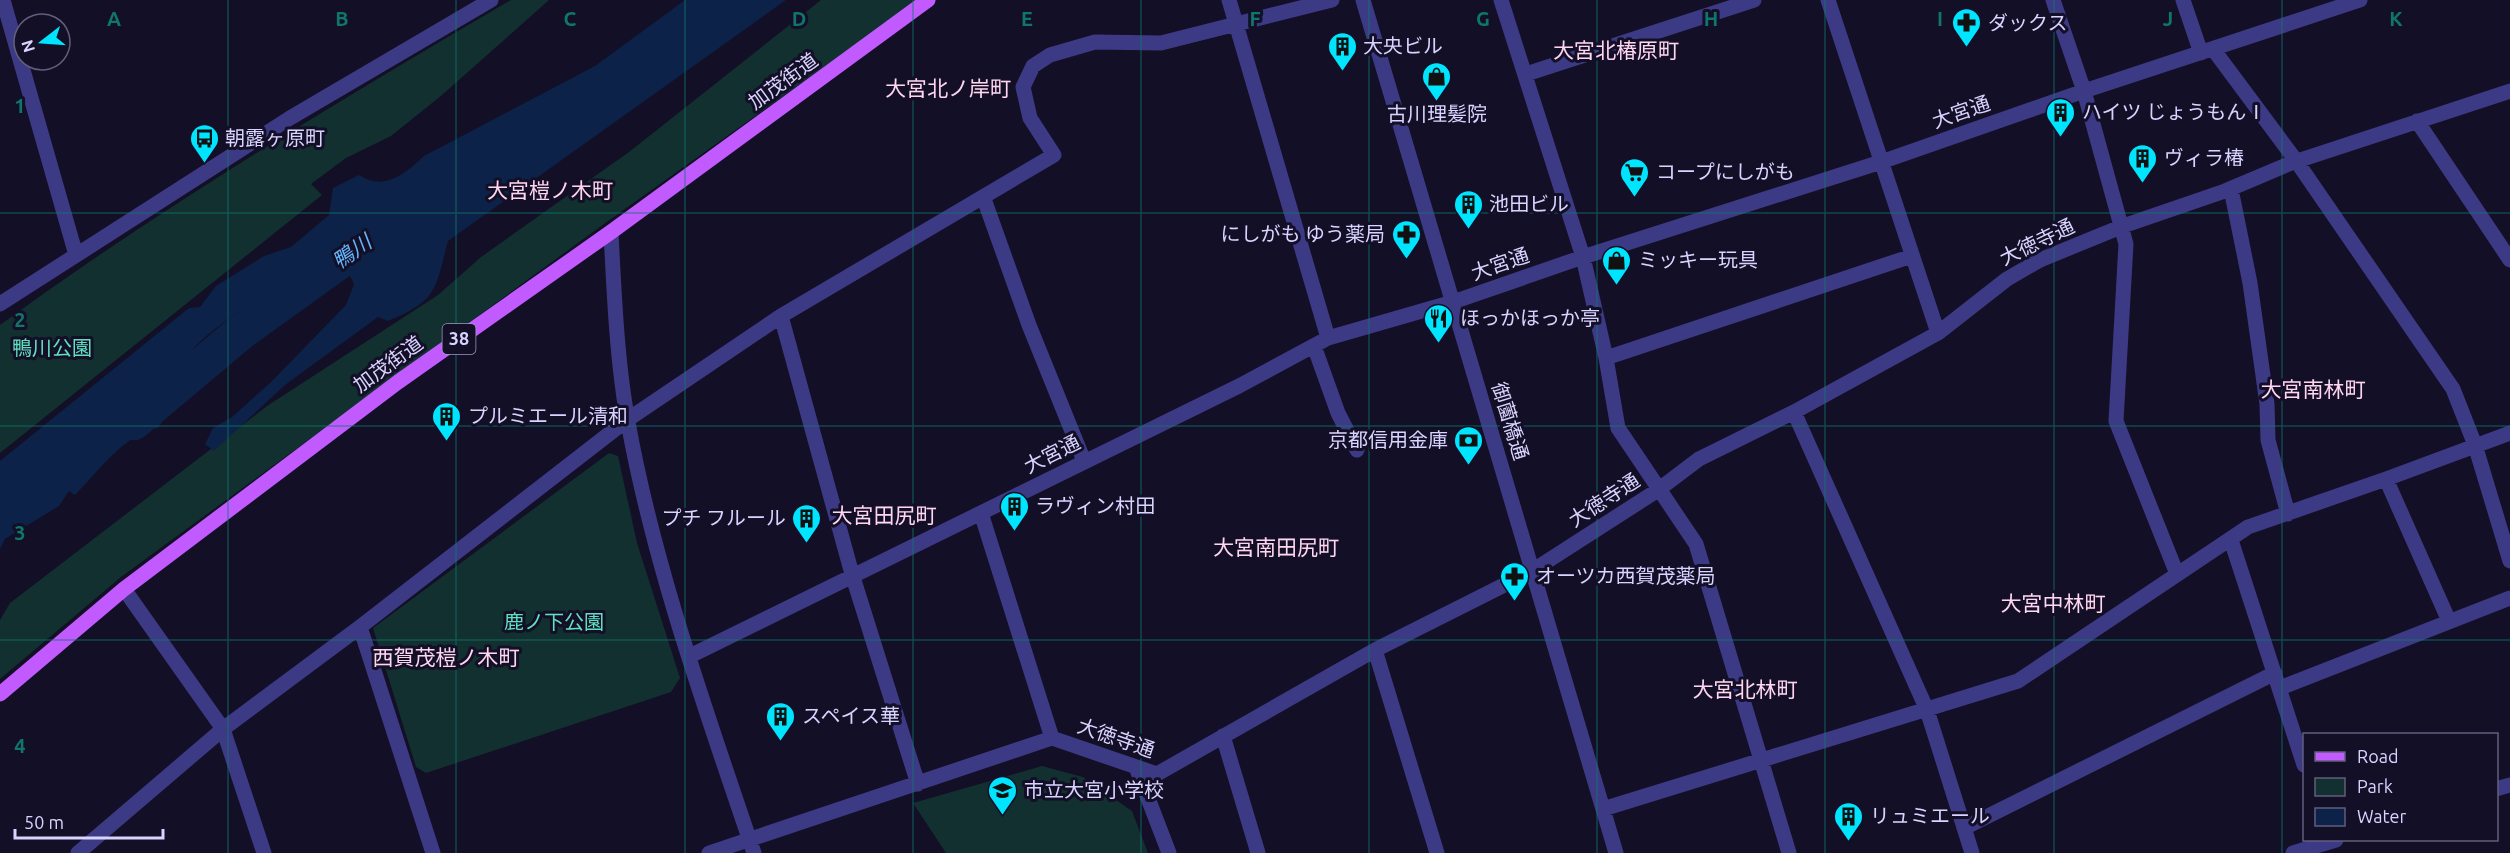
<svg xmlns="http://www.w3.org/2000/svg" width="2510" height="853" font-family="Ubuntu,'Noto Sans JP',sans-serif">
<style>
.green{fill:#12302f}
.water{fill:#0c2248}
.lines{fill:none;stroke-linecap:round;stroke-linejoin:round}
.river{stroke:#0c2248;stroke-width:36}
.minor{stroke:#3d3a85;stroke-width:15}
.major{stroke:#c25bff;stroke-width:15}
.grid{fill:none;stroke:#0f766e;stroke-width:1.5;stroke-opacity:0.55}
.labels{text-anchor:middle;stroke-width:6;stroke-linejoin:round;paint-order:stroke}
.shield{fill:#130f26;stroke:#9e99be;stroke-width:1.5}
.shield-label{font-size:18px;font-weight:bold;fill:#d9d4ff}
.poi-label{font-size:20px;fill:#d9d4ff;stroke:#130f26;text-anchor:start}
.street-label{font-size:20px;fill:#d9d4ff;stroke:#130f26}
.park-label{font-size:20px;fill:#5fe0c0;stroke:#130f26}
.neighbourhood-label{font-size:21px;fill:#ffd6f0;stroke:#130f26}
.water-label{font-size:21px;font-style:italic;fill:#62b6ff;stroke:#130f26}
.grid-label{font-size:20px;text-anchor:middle;font-weight:bold;fill:#0f766e;stroke:#130f26;stroke-width:6;stroke-linejoin:round;paint-order:stroke}
</style>
<rect width="100%" height="100%" fill="#130f26"/>
<path class="green" d="M511,0h38l-107,95 -51,41 -45,22 -35,26 11,11 -322,258v-128c163,-119 337,-223 511,-325z
M821,0h97l-310,221 -487,356 -121,102v-59l10,-17 257,-197 171,-111 43,-38 148,-105z
M609,453l9,3 19,87 43,135 -9,14 -245,81 -10,-6 -43,-139z
M1042,766l41,11 49,34 16,42h-202l-33,-50z"/>
<path class="water" d="M685,0h101l-338,241c-13,48 -9,59 -60,80l-10,-4 -93,68 -71,66 -9,-7 8,-16 19,-11 39,-35 75,-77 8,-21 -7,-13c-13,2 -28,3 -41,7 -41,14 -123,62 -135,105 -2,7 1,16 2,23l-15,22c-34,6 -60,44 -83,67l-6,-4 -10,15 -54,33 -5,10v-88l189,-153 11,-1 16,-21 48,-30 27,-9 38,-32 4,-27 26,-13c25,17 47,-2 65,-19l171,-90z"/>
<g class="lines">
<path class="river" d="M134,422l107,-90 117,-84"/>
<path class="minor" d="M3,0l73,255
M1229,0l99,338
M1363,0l253,853
M1501,0l82,257 23,101 12,70 78,116 93,309
M1828,0l110,333
M2053,0l31,91 42,153 -10,177 61,153
M2183,0l18,53
M2213,49l84,113 156,227 22,56 35,116
M1526,74l228,-74
M2417,121l93,139
M2231,189l19,94 17,121 1,36 20,74
M984,199l45,126 55,136
M611,232c3,60 6,131 17,190 26,145 79,291 126,431
M0,304l290,-186 201,-118
M781,316l71,258 66,210
M1314,346l24,67 19,37
M1606,358l306,-102
M1794,412l133,298 45,143
M2386,479l63,142
M981,513l71,225
M2231,540l73,225
M124,589l99,140 41,124
M360,627l73,226
M1375,650l62,203
M690,656l549,-270 89,-48 125,-36 130,-45 298,-95 203,-71 276,-91
M2280,688l230,-90
M1223,736l35,117
M1136,767l33,86
M2496,789l14,-4
M1603,809l415,-128 230,-154 138,-48 124,-46
M1964,828l311,-155
M78,853l145,-124 137,-102 267,-207 154,-104 273,-161 -24,-37 -7,-31 10,-21 17,-11 45,-13 66,1 171,-43
M709,853l343,-115 105,36 218,-124 157,-79 126,-81 41,-31 95,-47 144,-79 69,-54 33,-19 83,-34 102,-35 66,-28 219,-72
M2293,853l43,-13"/>
<path class="major" d="M0,694l124,-105 274,-207 213,-150 317,-232"/>
</g>
<path class="grid" d="M228,0v853M456,0v853M685,0v853M913,0v853M1141,0v853M1369,0v853M1597,0v853M1825,0v853M2054,0v853M2282,0v853M0,213h2510M0,426h2510M0,640h2510"/>
<defs>
<symbol id="pharmacy-pin" viewBox="-11 -11 22 30"><path d="M0 17L-7.5 6A9.5 9.5 0 1 1 7.5 6Z" fill="#00e5ff" stroke="#130f26"/><path d="M-2-6h4v4h4v4h-4v4h-4v-4h-4v-4h4Z" fill="#111"/></symbol>
<symbol id="building-pin" viewBox="-11 -11 22 30"><path d="M0 17L-7.5 6A9.5 9.5 0 1 1 7.5 6Z" fill="#00e5ff" stroke="#130f26"/><path d="M-4-6H4V6H1V3H-1V6H-4ZM-2.5-4.3h1.7v1.8h-1.7ZM.8-4.3h1.7v1.8H.8ZM-2.5-1h1.7V.8h-1.7ZM.8-1h1.7V.8H.8Z" fill="#111"/></symbol>
<symbol id="shop-pin" viewBox="-11 -11 22 30"><path d="M0 17L-7.5 6A9.5 9.5 0 1 1 7.5 6Z" fill="#00e5ff" stroke="#130f26"/><path d="M-5-2.5h2.3a2.7 3.5 0 0 1 5.4 0H5L5.5 6h-11ZM-1.5-2.5h3a1.5 2.3 0 0 0-3 0Z" fill="#111"/></symbol>
<symbol id="bus-pin" viewBox="-11 -11 22 30"><path d="M0 17L-7.5 6A9.5 9.5 0 1 1 7.5 6Z" fill="#00e5ff" stroke="#130f26"/><path d="M-5-6H5V4H4V6H2V4H-2V6H-4V4H-5ZM-3.5-4V0h7V-4ZM-3.5 1.2v1.5H-2V1.2ZM2 1.2v1.5H3.5V1.2Z" fill="#111"/></symbol>
<symbol id="supermarket-pin" viewBox="-11 -11 22 30"><path d="M0 17L-7.5 6A9.5 9.5 0 1 1 7.5 6Z" fill="#00e5ff" stroke="#130f26"/><path d="M-6-5.5h2.5l.6 2H6L4.5 2H-2.5L-4.4-4H-6ZM-1.5 3.2a1.3 1.3 0 1 0 .1 0ZM3 3.2a1.3 1.3 0 1 0 .1 0Z" fill="#111"/></symbol>
<symbol id="restaurant-pin" viewBox="-11 -11 22 30"><path d="M0 17L-7.5 6A9.5 9.5 0 1 1 7.5 6Z" fill="#00e5ff" stroke="#130f26"/><path d="M-5-6h1v4h1v-4h1v4h1v-4h1v5L-1.5 .5V6h-2V.5L-5-1ZM5-6V6H3V1.5H1.5Q1.5-4 5-6Z" fill="#111"/></symbol>
<symbol id="bank-pin" viewBox="-11 -11 22 30"><path d="M0 17L-7.5 6A9.5 9.5 0 1 1 7.5 6Z" fill="#00e5ff" stroke="#130f26"/><path d="M-6-4H6V4H-6ZM0-2.3a2.3 2.3 0 1 0 0 4.6a2.3 2.3 0 1 0 0-4.6Z" fill="#111"/></symbol>
<symbol id="school-pin" viewBox="-11 -11 22 30"><path d="M0 17L-7.5 6A9.5 9.5 0 1 1 7.5 6Z" fill="#00e5ff" stroke="#130f26"/><path d="M0-5L7-2L0 1L-7-2ZM-4 1L0 2.5L4 1V4Q0 6-4 4Z" fill="#111"/></symbol>
</defs>
<g fill-rule="evenodd">
<use href="#pharmacy-pin" x="1950" y="6" width="33" height="45"/>
<use href="#building-pin" x="1326" y="30" width="33" height="45"/>
<use href="#shop-pin" x="1420" y="60" width="33" height="45"/>
<use href="#building-pin" x="2044" y="96" width="33" height="45"/>
<use href="#bus-pin" x="188" y="122" width="33" height="45"/>
<use href="#building-pin" x="2126" y="142" width="33" height="45"/>
<use href="#supermarket-pin" x="1618" y="156" width="33" height="45"/>
<use href="#building-pin" x="1452" y="188" width="33" height="45"/>
<use href="#pharmacy-pin" x="1390" y="218" width="33" height="45"/>
<use href="#shop-pin" x="1600" y="244" width="33" height="45"/>
<use href="#restaurant-pin" x="1422" y="302" width="33" height="45"/>
<use href="#building-pin" x="430" y="400" width="33" height="45"/>
<use href="#bank-pin" x="1452" y="424" width="33" height="45"/>
<use href="#building-pin" x="998" y="490" width="33" height="45"/>
<use href="#building-pin" x="790" y="502" width="33" height="45"/>
<use href="#pharmacy-pin" x="1498" y="560" width="33" height="45"/>
<use href="#building-pin" x="764" y="700" width="33" height="45"/>
<use href="#school-pin" x="986" y="774" width="33" height="45"/>
<use href="#building-pin" x="1832" y="800" width="33" height="45"/>
</g>
<g class="labels">
<rect class="shield" x="442.5" y="324" width="33" height="30" rx="4.5"/>
<g class="shield-label">
<text x="459" y="345">38</text>
</g>
<g class="poi-label">
<text x="1988" y="30">ダックス</text>
<text x="1363" y="53">大央ビル</text>
<text x="2082" y="119">ハイツ じょうもんⅠ</text>
<text x="1437" y="121" text-anchor="middle">古川理髪院</text>
<text x="225" y="145">朝露ヶ原町</text>
<text x="2164" y="165">ヴィラ椿</text>
<text x="1656" y="179">コープにしがも</text>
<text x="1489" y="211">池田ビル</text>
<text x="1385" y="241" text-anchor="end">にしがも ゆう薬局</text>
<text x="1638" y="267">ミッキー玩具</text>
<text x="1460" y="325">ほっかほっか亭</text>
<text x="468" y="423">プルミエール清和</text>
<text x="1448" y="447" text-anchor="end">京都信用金庫</text>
<text x="1035" y="513">ラヴィン村田</text>
<text x="786" y="525" text-anchor="end">プチ フルール</text>
<text x="1536" y="583">オーツカ西賀茂薬局</text>
<text x="802" y="723">スペイス華</text>
<text x="1024" y="797">市立大宮小学校</text>
<text x="1870" y="823">リュミエール</text>
</g>
<g class="street-label">
<text transform="translate(783 81) rotate(-36)" y="7">加茂街道</text>
<text transform="translate(1961 112) rotate(-19)" y="7">大宮通</text>
<text transform="translate(2037 242) rotate(-26)" y="7">大徳寺通</text>
<text transform="translate(1500 264) rotate(-19)" y="7">大宮通</text>
<text transform="translate(388 364) rotate(-36)" y="7">加茂街道</text>
<text transform="translate(1510 421) rotate(73)" y="7">御薗橋通</text>
<text transform="translate(1052 454) rotate(-27)" y="7">大宮通</text>
<text transform="translate(1604 500) rotate(-33)" y="7">大徳寺通</text>
<text transform="translate(1116 738) rotate(19)" y="7">大徳寺通</text>
</g>
<g class="park-label">
<text x="52" y="355">鴨川公園</text>
<text x="554" y="629">鹿ノ下公園</text>
</g>
<g class="neighbourhood-label">
<text x="1616" y="58">大宮北椿原町</text>
<text x="948" y="96">大宮北ノ岸町</text>
<text x="550" y="198">大宮榿ノ木町</text>
<text x="2313" y="397">大宮南林町</text>
<text x="884" y="523">大宮田尻町</text>
<text x="1276" y="555">大宮南田尻町</text>
<text x="2053" y="611">大宮中林町</text>
<text x="446" y="665">西賀茂榿ノ木町</text>
<text x="1745" y="697">大宮北林町</text>
</g>
<g class="water-label">
<text transform="translate(352 252) rotate(-35)" y="7">鴨川</text>
</g>
</g>
<g class="grid-label">
<text x="114" y="26">A</text>
<text x="342" y="26">B</text>
<text x="570" y="26">C</text>
<text x="799" y="26">D</text>
<text x="1027" y="26">E</text>
<text x="1255" y="26">F</text>
<text x="1483" y="26">G</text>
<text x="1711" y="26">H</text>
<text x="1940" y="26">I</text>
<text x="2168" y="26">J</text>
<text x="2396" y="26">K</text>
<text x="20" y="113">1</text>
<text x="20" y="327">2</text>
<text x="20" y="540">3</text>
<text x="20" y="753">4</text>
</g>
<rect x="2303" y="733" width="195" height="108" fill="#130f26" stroke="#625e7d" stroke-width="1.5"/>
<rect x="2315" y="752" width="30" height="9" fill="#c25bff" stroke="#625e7d" stroke-width="1.5"/>
<text x="2357" y="763" font-size="18" fill="#d9d4ff">Road</text>
<rect x="2315" y="778" width="30" height="18" fill="#12302f" stroke="#625e7d" stroke-width="1.5"/>
<text x="2357" y="793" font-size="18" fill="#d9d4ff">Park</text>
<rect x="2315" y="808" width="30" height="18" fill="#0c2248" stroke="#625e7d" stroke-width="1.5"/>
<text x="2357" y="823" font-size="18" fill="#d9d4ff">Water</text>
<g transform="translate(42 42) rotate(253)"><circle r="28" fill="#130f26" stroke="#625e7d" stroke-width="1.5"/>
<path d="M0-4.5L10 22L0 15L-10 22Z" fill="#00e5ff"/>
<text y="-9" font-size="16" font-weight="bold" text-anchor="middle" fill="#d9d4ff">N</text>
</g>
<path d="M15 829v9h148v-9" fill="none" stroke="#d9d4ff" stroke-width="3"/>
<text x="24" y="829" font-size="18" fill="#d9d4ff" stroke="#130f26" stroke-width="4.5" paint-order="stroke">50 m</text>
</svg>
